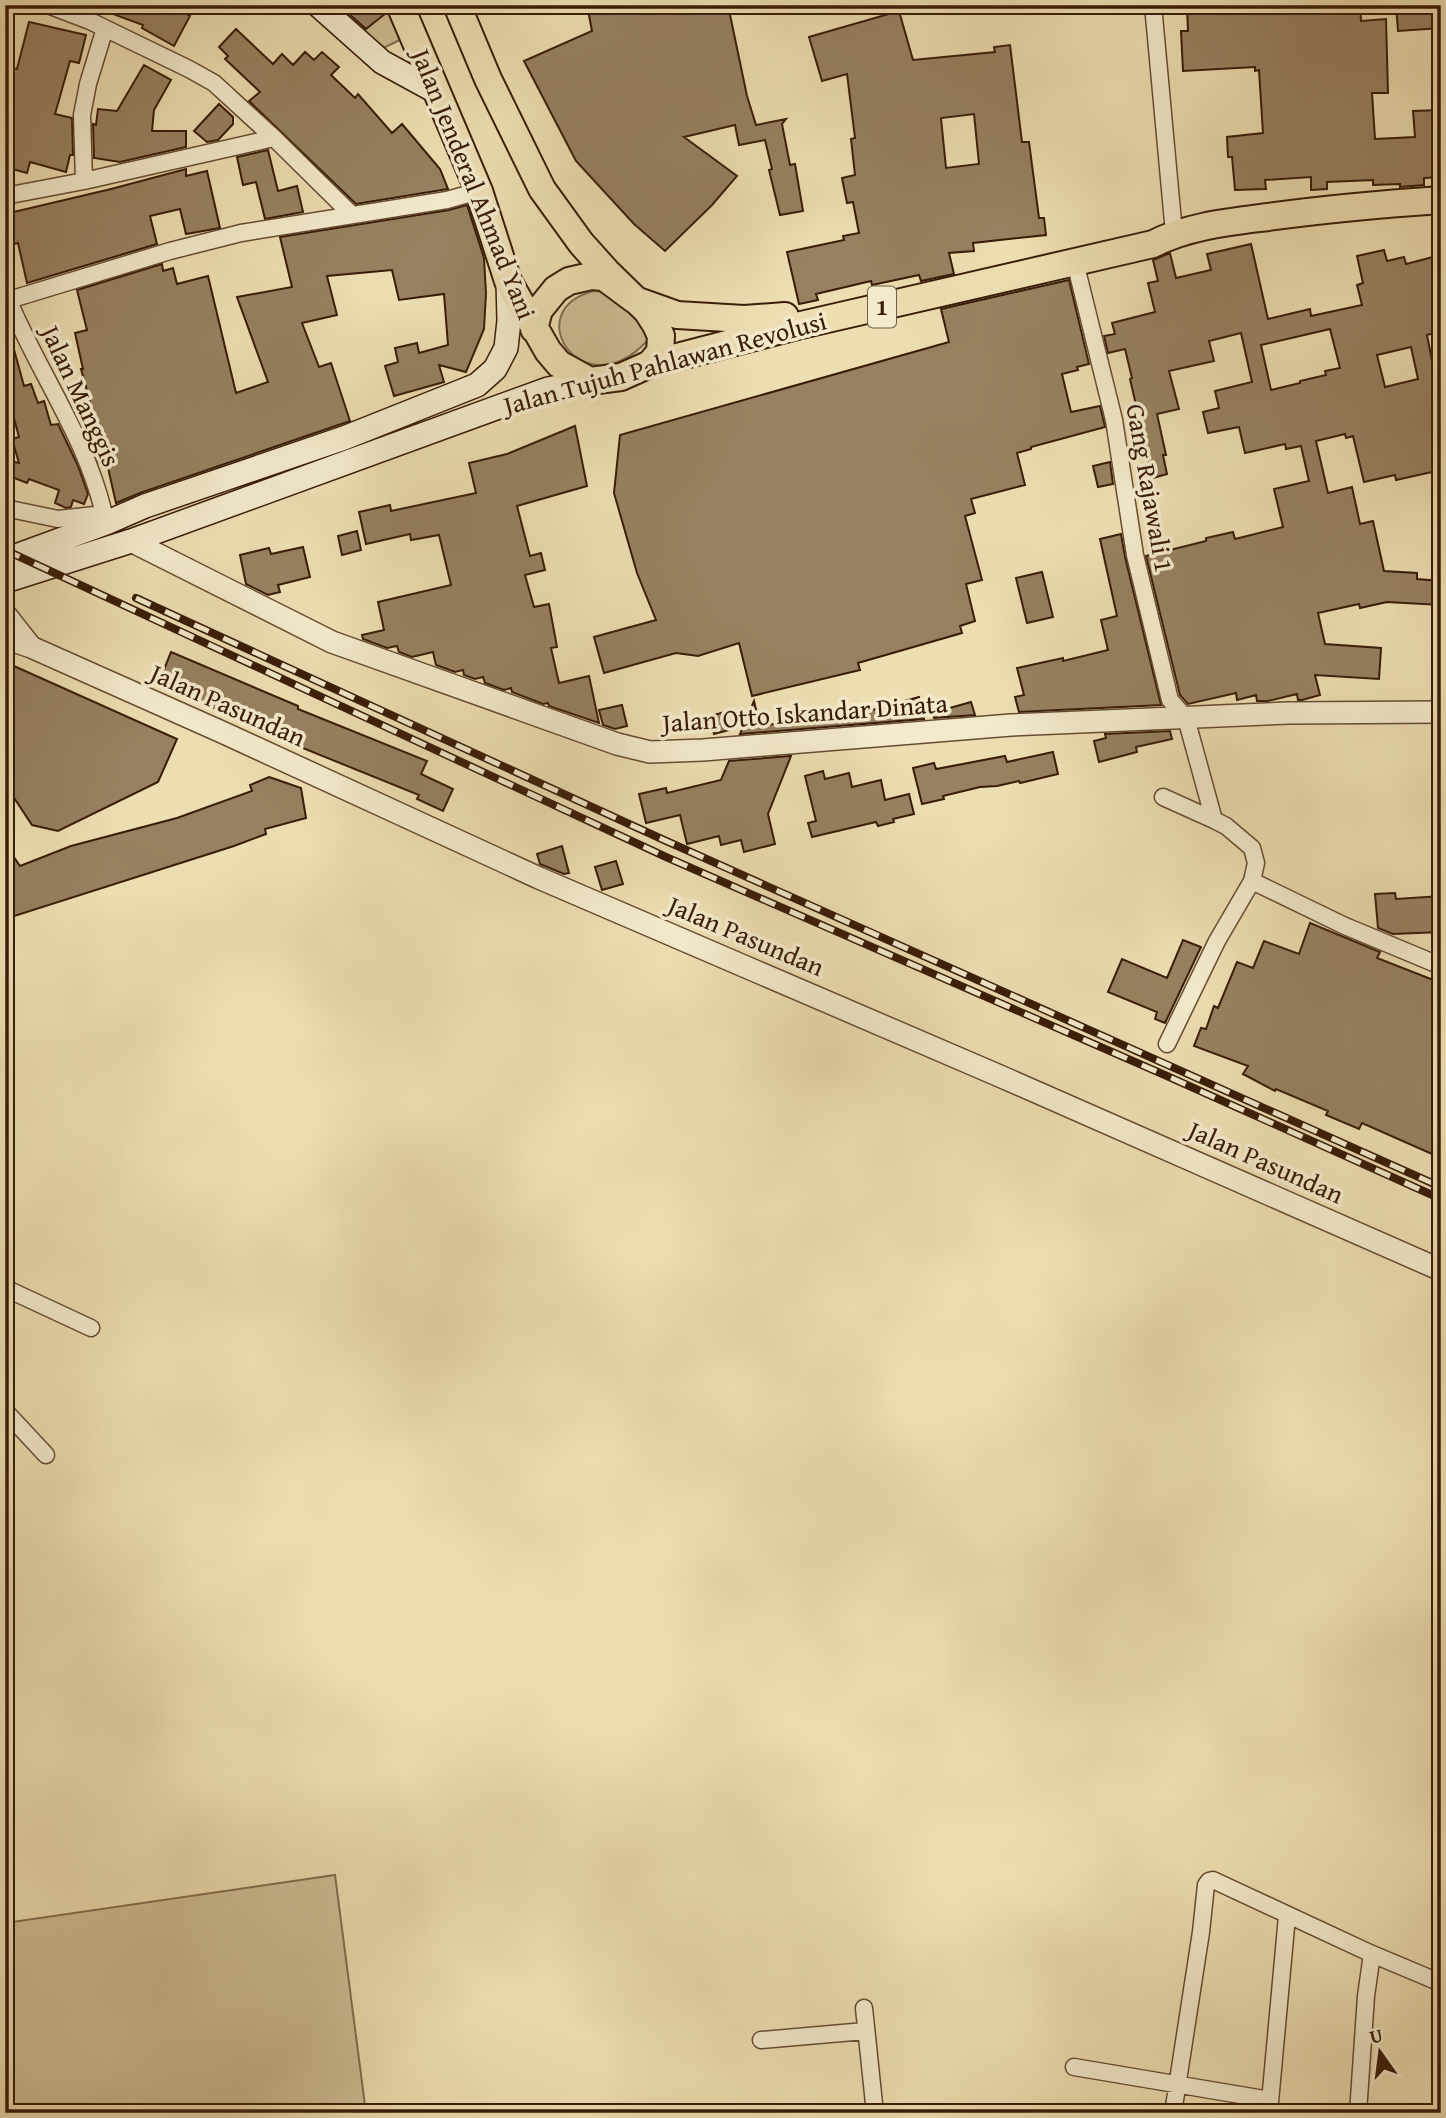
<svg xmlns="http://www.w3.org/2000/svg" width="1446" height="2118" font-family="'Gentium Book Plus',serif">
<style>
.green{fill:#cebd94;stroke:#846c4e;stroke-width:2}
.building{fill:#978160;stroke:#391c08;stroke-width:2;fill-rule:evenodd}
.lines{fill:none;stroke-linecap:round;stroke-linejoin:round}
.minor-casing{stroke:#664c32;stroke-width:19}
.tertiary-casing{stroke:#664c32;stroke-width:24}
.secondary-casing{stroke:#391c08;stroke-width:26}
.primary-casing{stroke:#391c08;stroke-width:30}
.minor{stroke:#f3eacc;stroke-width:16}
.tertiary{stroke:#f3eacc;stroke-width:21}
.secondary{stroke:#f3eacc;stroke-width:23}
.primary{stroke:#eddeb1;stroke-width:26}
.rail-casing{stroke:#391c08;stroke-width:8}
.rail{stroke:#f3eacc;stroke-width:5;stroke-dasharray:16;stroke-linecap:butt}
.labels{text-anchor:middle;stroke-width:7;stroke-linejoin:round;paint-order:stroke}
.shield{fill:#f3eacc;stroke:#715a43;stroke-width:2}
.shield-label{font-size:24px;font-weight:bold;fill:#391c08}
.street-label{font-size:26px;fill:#391c08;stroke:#f3eacc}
</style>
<rect width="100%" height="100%" fill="#eddeb1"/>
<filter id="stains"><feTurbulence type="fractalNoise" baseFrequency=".00286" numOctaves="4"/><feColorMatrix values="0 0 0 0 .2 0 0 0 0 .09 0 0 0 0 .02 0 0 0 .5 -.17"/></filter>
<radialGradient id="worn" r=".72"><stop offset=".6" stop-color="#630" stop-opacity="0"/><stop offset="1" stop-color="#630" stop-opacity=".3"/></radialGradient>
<path class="green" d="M329,5h56l15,35 -21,10z
M594,291l13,1 11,5 29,33v11c-64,69 -130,-31 -53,-50z
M335,1875l31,238h-361v-190z"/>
<path class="building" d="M95,5h76l19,11 -16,30 -32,-18 1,-3 -49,-18z
M339,5h46l1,8 -20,16z
M587,5h141l19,91 9,29 30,-6 -4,5 8,41 5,-1 8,47 -23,4 -11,-45 3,-1 -7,-29 -26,5 -4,-20 -51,12 53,39 -25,29 -47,46 -31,-27 -58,-63 -52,-100 68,-30z
M1213,5h147l1,16 25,-2 2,74h-16l3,46 40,-2 -2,-26 28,-1v67l-17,1v7l-24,2v-3l-27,1v-5l-46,2v7l-16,1v-13l-46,3 1,9 -31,1 -3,-33h-4l-1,-20 36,-4 -4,-63 -4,1v-4l-72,4 -2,-40h7l-1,-24z
M1396,5h45v23l-43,3z
M899,11l14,49 82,-8 -1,-5 16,-2 12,97h7l10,76h5l2,17 -73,8 1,8 -25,2 5,21 -33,7 -2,-6 -47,10 -1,-4 -55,13 2,6 -19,4 -12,-52 57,-12 -1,-4 16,-3 -6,-31 -6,1 -5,-25 13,-3 -4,-36 4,-1 -8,-64 -25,7 -13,-44zM974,114l5,50 -33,4 -5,-50z
M29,22l57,13 -7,28 -9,-2 -15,53 17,4 1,37h-3l-4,17 -36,-10 -3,11 -22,-6v-49l7,-25 -7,-1v-6l5,-18 7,1z
M236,29l37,35 9,-10 11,11 12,-13 9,8 8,-8 17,15 -8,8 24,23 3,-4 34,39 10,-9 38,45 8,20 -92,15 -107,-103 11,-9 -35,-33 3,-3 -9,-9z
M144,65l27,15 -17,30 -2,21h34v16l-66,15 -26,-4 -1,-34 3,1 2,-16 19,2z
M219,104l14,13v7l-15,16 -11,2 -13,-11z
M268,150l10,41 19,-5 6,26 -38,7 -9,-37 -13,3 -6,-28z
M186,169v7l21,-5 13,57 -34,6 -6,-25 -30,7 7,28 -130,39 -9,-40 -9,2 -4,-14v-17l106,-25z
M467,205l17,53 2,35 -2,36 -18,43 -27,-7 5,17 -50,14 -9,-30 13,-4 -3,-14 22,-5 2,10 29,-8 -4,-51 -45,6 -7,-30 -65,6 10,39 -35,8 17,44 12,-4 19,58 -210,72 -24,10 -12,-53 -5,13 -17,-39 13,-4 -14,-51h2l-8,-36 12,-3 -10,-40 85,-26 1,7 10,-3 4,16 31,-8 28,117 32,-11 -31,-85 55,-10 -12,-50 169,-27z
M1251,244l17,75 42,-10 1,7 51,-11 -5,-20 6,-2 -6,-27 27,-6 3,11 17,-4 2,7 27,-7 8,32v13l-8,2 6,28 -12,3 13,67 -5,2 6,24v42l-45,10 -1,-5 -31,7 -11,-46 -7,2 -1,-4 -29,7 12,52 24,-6 8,37 13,-3 11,50 33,2v6l24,2v24l-54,-3 -27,6 -1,-4 -41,9 7,31 56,4 -2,31 -64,-4 5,20 -18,5h-4l-1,-6 -29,7h-11l-1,-6 -19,5 -1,-7 -48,11 -8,-9 -34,-139 60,-15v-3l27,-6 2,7 48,-12 -9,-38 35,-8 -8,-35 -15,3 -1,-5 -40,9 -6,-26 -31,6 -5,-21 16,-4 -4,-17 37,-9 -11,-49 -32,8 5,20 -45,10 10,38 -22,5 9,41h-3l4,19 -14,4 -23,-99 2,-1 -7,-29 -17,4 -4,-17 11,-2 -3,-11 43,-11 -7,-29 10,-2 -5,-21 17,-7 6,25 35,-8 -4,-16zM1330,329l10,39 -15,3 1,4 -26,6v2l-29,7 -10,-45zM1411,347l7,32 -33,8 -8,-32z
M1069,280l20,84 -12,3 1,3 -16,4 9,38 29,-6 5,21 -74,20v2l-14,4 8,32 -54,14 4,14 -10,3 17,64 -16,4 9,37 -15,5 2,7 -104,30 2,7 -108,26 -13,-53 -41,13 -22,-3 -72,20 -10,-36 62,-17 -19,-47 -23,-80 6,-58 329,-93 -8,-33z
M10,335l14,51 7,-2 7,19 6,-2 7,24 7,-1 20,42 10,28 -4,10 -11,-4 -2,7 -5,1 -11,-5 4,-13 -30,-11 -2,4 -18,-7 5,-14 5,1 -7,-24 7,-2 -8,-30 -6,1v-72z
M575,426l12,60 -70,20 13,50 11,-3 4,17 -20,5 9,32 15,-3 8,43 -6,1 8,35 30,-7 10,47 -50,-17 -1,-3 -5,1 -31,-12 -1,-4 -7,2 -19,-7 -2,-6 -8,2 -11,-4 -1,-5 -8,2 -19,-7 -3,-13 -21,5 -13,-5 -2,-6 -10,2 -24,-9 -1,-4 22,-5 -6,-28 73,-17 -12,-50 -28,5 -1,-6 -44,10 -7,-32 31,-7 1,6 85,-18 -7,-30 38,-9z
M1110,462l3,22 -15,3 -5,-21z
M357,531l4,19 -19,5 -4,-19z
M1121,534l4,23 36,148 -142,7 -4,-15 9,-2 -7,-27 46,-10v3l45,-11 -7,-30 16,-4 -17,-77z
M303,547l7,30 -32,8 2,7 -12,3 -22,-11 -6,-29 29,-7 2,6z
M1042,572l11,45 -26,6 -11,-45z
M171,652l127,54v3l129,52 -6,13 32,15 -10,22 -26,-12 2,-4 -131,-53 1,-2 -131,-56z
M5,662l172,77 -19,43 -100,49 -26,-6 -27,-41v-8l8,-1 -8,-25z
M919,697l5,22 -184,15 14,-33 6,26 23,-5 1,3 80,-18 1,5z
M971,702l4,13 -41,3 -2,-5z
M622,705l5,21 -12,3 -12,-4 -4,-15z
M725,712l4,18 -15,4 -4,-18z
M1170,731l2,8 -36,8 1,5 -38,10 -5,-21 12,-3 -1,-4z
M1053,752l5,22 -38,9 -1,-2 -22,5 -17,1 -37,9 1,3 -22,5 -9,-36 21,-5 2,6 69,-13 2,6z
M791,756l-23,58 7,30 -31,8 -3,-12 -20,5 -2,-9 -32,8 -7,-29 -34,8 -7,-29 27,-6 1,5 54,-13 8,-19z
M823,771l2,8 24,-6 3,14 29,-7 4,20 24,-6 5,20 -21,5 1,3 -16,4 -2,-4 -64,15 -4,-14 8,-2 -11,-45z
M269,777l32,11 5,30 -41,11 1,5 -32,12 -229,73v-75l15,22 51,-20 106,-28 75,-27 -2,-6z
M562,846l7,27 -5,1 -24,-10 -3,-10z
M616,861l7,23 -21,6 -7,-23z
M1395,893l1,6 45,-3v36l-48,2 -15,-6 -3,-34z
M1310,923l70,29 -3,6 64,25v175l-79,-35 -3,6 -33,-14 2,-4 -52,-22 -1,2 -32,-17 5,-8 -54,-20 7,-18 5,1 8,-23 4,2 19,-46 16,6 11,-27 35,13z
M1183,940l18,7 -36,76 -10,-4 2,-7 -49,-20 14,-33 45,19z"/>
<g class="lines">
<defs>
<path id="minor" d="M48,5l42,16 99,48 25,14 60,55
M1153,5l21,228
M84,181l-2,-66 6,-31 17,-56
M5,196l79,-15 190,-43 77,76
M1075,262l39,158 21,135 35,145 16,18 28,102 12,6 26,22 4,15 -4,18 -35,60 -50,103
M5,292c31,78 84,147 101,231
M9,300l161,-49 71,-18 206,-33 32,-9
M5,508l53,11 46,-5
M1163,797l51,23
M1252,881l93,45 96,40
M5,1288l86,40
M5,1411l41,44
M864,2008l11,105
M761,2040l104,-9
M1074,2067l196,33
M1173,2113l28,-181 5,-47 3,-4 4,-1 159,74 69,29
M1269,2113l18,-197
M1358,2113l8,-117 6,-42"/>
<path id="tertiary" d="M131,541l201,101 285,102 33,8 53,-2 308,-25 278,-12 152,-1
M5,614l26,33
M5,638l26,9 193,86 315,145 463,199 439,193"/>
<path id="secondary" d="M318,5l64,57 53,29
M5,560l101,-37 39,-17 199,-68 133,-53 18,-16 11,-21 3,-27 -1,-40
M5,581l126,-40 417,-152 42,-8"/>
<path id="primary" d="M400,5l79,186 29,90 40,70 11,13 31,17 31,-4 29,-13 147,-38 356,-82c35,-18 76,-22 115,-27 58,-8 115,-13 173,-17
M457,5l31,74 54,110 39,54 26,29 40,39 9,14 5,11 -1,16 -10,12
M534,329l5,-19 17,-21 13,-8 22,-5 13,1 31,23 42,15 67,4 41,-3"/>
</defs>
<use href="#minor" class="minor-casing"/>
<use href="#tertiary" class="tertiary-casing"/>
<use href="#secondary" class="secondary-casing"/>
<use href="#primary" class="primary-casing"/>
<use href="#minor" class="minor"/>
<use href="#tertiary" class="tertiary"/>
<use href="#secondary" class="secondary"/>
<use href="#primary" class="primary"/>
<defs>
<path id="rail" d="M5,550l661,307 501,219 274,123
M136,598l528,242 777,347"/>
</defs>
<use href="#rail" class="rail-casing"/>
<use href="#rail" class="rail"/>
</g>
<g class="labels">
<rect class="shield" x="868" y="286.5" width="28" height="41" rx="5"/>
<g class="shield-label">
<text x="882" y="315">1</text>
</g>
<g class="street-label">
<text transform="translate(474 184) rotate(68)" y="9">Jalan Jenderal Ahmad Yani</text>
<text transform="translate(665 363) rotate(-15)" y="9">Jalan Tujuh Pahlawan Revolusi</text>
<text transform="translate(81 396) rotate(65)" y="9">Jalan Manggis</text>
<text transform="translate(1150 488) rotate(80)" y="9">Gang Rajawali 1</text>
<text transform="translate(228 705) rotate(24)" y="9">Jalan Pasundan</text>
<text transform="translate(805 713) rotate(-4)" y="9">Jalan Otto Iskandar Dinata</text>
<text transform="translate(746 936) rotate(23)" y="9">Jalan Pasundan</text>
<text transform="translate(1266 1162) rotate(24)" y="9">Jalan Pasundan</text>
</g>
</g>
<rect width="1446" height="2118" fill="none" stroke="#eddeb1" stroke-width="28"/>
<rect x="7" y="7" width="1432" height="2104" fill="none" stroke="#391c08" stroke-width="3.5"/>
<rect x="14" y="14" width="1418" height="2090" fill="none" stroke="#391c08" stroke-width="2"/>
<g transform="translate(1380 2052) rotate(346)" stroke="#f3eacc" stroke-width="5" paint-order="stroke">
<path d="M0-5L12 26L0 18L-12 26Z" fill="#391c08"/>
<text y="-10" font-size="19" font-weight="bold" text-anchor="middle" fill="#391c08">U</text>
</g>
<rect width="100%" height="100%" filter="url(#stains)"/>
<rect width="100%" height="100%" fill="url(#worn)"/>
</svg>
